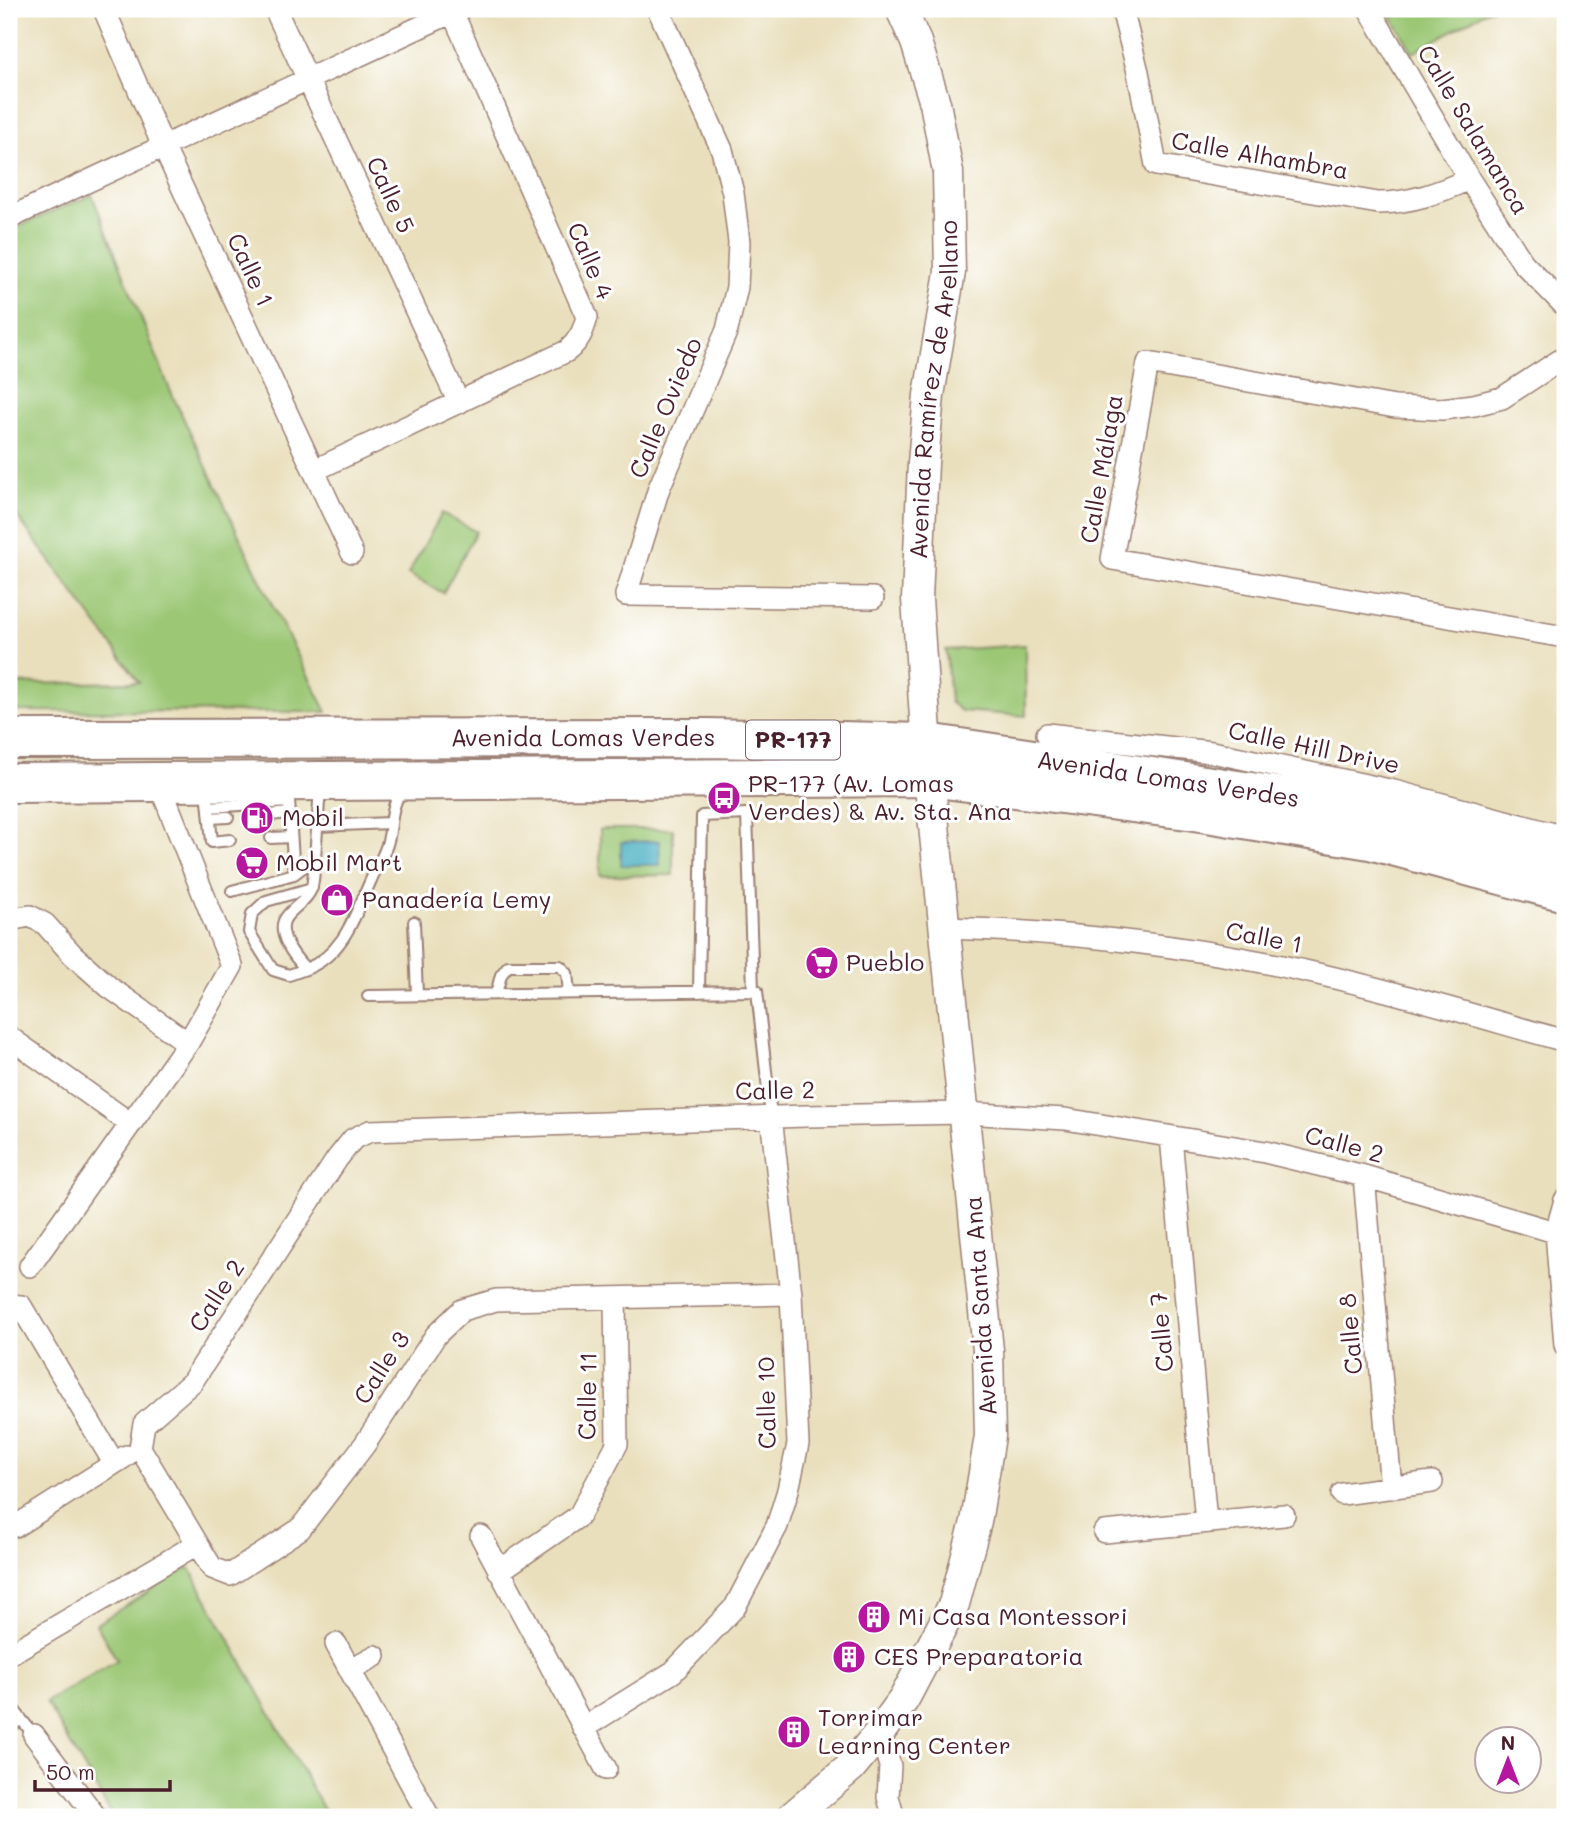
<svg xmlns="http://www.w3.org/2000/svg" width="1574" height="1826" font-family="Mali,sans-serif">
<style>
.green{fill:#9cc876;stroke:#737450;stroke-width:2}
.water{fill:#41abc0;stroke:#466576;stroke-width:2}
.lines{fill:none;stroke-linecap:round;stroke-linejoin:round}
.lane-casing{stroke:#9a7f74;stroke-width:14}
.street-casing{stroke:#9a7f74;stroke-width:24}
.secondary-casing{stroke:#9a7f74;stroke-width:33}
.highway-casing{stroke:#9a7f74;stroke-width:42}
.lane{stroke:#fff;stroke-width:10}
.street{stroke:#fff;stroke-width:21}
.secondary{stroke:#fff;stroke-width:30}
.highway{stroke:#fff;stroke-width:38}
.labels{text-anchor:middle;stroke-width:6;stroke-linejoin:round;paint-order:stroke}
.shield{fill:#fff;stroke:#80626b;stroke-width:2}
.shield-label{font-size:23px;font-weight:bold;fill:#4a1f2b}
.street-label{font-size:24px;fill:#4a1f2b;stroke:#fff}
.poi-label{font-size:24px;fill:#4a1f2b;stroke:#fff;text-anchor:start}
</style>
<rect width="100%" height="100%" fill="#fff"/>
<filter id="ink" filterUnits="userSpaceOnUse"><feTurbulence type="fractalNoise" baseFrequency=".0143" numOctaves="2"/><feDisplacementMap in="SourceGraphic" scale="14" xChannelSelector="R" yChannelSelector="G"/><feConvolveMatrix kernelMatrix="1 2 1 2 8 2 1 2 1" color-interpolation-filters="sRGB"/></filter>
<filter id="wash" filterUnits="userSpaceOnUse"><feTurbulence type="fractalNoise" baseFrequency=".00686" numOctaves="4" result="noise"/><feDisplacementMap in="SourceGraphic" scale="28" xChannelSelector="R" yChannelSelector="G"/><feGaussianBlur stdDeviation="1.57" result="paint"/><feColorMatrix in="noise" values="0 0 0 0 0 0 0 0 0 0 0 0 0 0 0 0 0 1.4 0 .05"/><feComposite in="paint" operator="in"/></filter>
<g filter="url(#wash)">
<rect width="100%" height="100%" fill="#e9dfbc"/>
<path class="green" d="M1387,9h103l-77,44z
M92,195l78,195 105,221 52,101 -318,-1v-27l130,-2 -130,-177v-275z
M442,513l34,19 -33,61 -35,-19z
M1025,645l1,71 -65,-5 -11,-9 -4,-52z
M600,829h73v46l-73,1z
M189,1567l139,250h-215l-67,-115 71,-42 -21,-36z"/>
<path class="water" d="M659,841l1,24h-39v-23z"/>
</g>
<g filter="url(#ink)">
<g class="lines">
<defs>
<path id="lane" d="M288,786l6,88
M208,800l4,42 18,-2
M209,807l80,-5
M269,815l21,-2
M210,818l18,-1
M317,826l73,-3
M271,838l20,-1
M315,858c-1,9 -1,20 -3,28 -3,13 -17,20 -25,30 -13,15 7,41 19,53 38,-15 49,-54 65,-89 5,-12 14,-26 17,-39 5,-20 2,-34 14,-52
M232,891l62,-17 21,-16 5,-70
M414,922l3,73
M306,969l-17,6 -16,-5 -24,-38 3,-18 14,-13 46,-13
M699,992l3,-176 45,-2 6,176
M496,994l5,-19 7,-9h52l7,7 2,20
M368,996l389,-5 14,125
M9,1704l25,31
M9,1728l12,-9"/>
<path id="street" d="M104,9l59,137 189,407
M275,9l184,394
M658,9l64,141 11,43 6,49 -2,45 -10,43 -68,158 -33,107 247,3
M1122,9l16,63 18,93 222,38c32,0 61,-10 91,-24
M1369,9l100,170 54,84 42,43
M9,218l450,-209
M1565,357l-63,41 -28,7 -32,4 -47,-2 -247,-44 -36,196 453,78
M315,470l252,-119c12,-10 16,-19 20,-34l-136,-308
M1047,734l165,18 182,39 171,46
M9,920l21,-4 15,8 28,31 36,32 79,56
M945,928c106,3 213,14 317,34 103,20 203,51 303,79
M9,1037l122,87
M1171,1137l35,385
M1364,1176l27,312
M1565,1200l-9,32 9,113
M30,1266l158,-223 44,-77 -73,-183
M9,1305l12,1 93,157
M140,1448l4,-24 48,-42 145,-223 16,-20 17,-8 436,-15 159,-3 100,6 200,33 99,24 201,59
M140,1448l72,120 18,7 70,-46 65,-85 71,-109 26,-25 34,-10 295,-6
M1342,1494l90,-12
M16,1526l110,-70
M1104,1532l180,-17
M481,1536l125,233
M499,1571l80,-55 38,-72 -2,-146
M336,1644l93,173
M13,1652l184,-108
M351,1669l24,-13
M583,1728l90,-56 62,-65 42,-81 11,-36 10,-46 -7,-150 -20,-178
M880,1732l10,34 -2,31 5,18
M34,1735l62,82"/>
<g id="secondary">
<path id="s1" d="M792,1817l59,-50 29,-35 24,-33 50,-95 22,-82 14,-86 -2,-86 -59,-573 -12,-178 6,-136 6,-68 21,-123 -2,-100 -13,-69 -19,-61 -15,-33"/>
</g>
<g id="highway">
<path id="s2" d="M9,739l700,-1 218,5 456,69 182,51"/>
<path d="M9,783l920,-6 266,34 175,29 195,52"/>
</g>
</defs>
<use href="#lane" class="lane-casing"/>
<use href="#street" class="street-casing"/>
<use href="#secondary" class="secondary-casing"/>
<use href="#highway" class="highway-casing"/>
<use href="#lane" class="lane"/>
<use href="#street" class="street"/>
<use href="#secondary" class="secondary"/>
<use href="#highway" class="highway"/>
</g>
</g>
<defs>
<symbol id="bus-disc" viewBox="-11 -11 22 22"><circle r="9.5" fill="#b5179e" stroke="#fff"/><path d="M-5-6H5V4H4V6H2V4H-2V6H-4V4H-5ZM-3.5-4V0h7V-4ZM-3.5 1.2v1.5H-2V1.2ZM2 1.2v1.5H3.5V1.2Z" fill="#fff"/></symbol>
<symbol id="fuel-disc" viewBox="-11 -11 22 22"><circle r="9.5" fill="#b5179e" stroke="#fff"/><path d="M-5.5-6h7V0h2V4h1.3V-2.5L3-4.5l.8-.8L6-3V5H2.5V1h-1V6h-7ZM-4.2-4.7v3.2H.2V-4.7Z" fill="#fff"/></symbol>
<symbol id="supermarket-disc" viewBox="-11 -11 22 22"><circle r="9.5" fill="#b5179e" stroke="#fff"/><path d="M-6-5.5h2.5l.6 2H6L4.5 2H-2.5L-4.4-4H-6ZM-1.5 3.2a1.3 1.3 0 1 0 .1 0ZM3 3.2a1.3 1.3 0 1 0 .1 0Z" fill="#fff"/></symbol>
<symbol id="shop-disc" viewBox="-11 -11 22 22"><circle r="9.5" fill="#b5179e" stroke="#fff"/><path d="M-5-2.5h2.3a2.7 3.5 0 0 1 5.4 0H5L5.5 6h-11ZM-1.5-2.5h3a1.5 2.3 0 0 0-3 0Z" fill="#fff"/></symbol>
<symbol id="building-disc" viewBox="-11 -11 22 22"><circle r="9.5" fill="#b5179e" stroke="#fff"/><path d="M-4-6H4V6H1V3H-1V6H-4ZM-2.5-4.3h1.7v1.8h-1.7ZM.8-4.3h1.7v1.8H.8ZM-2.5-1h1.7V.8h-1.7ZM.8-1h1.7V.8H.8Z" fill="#fff"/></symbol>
</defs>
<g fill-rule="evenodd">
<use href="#bus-disc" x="705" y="779" width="38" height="38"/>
<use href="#fuel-disc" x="238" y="799" width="38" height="38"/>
<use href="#supermarket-disc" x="233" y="844" width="38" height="38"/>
<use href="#shop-disc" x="318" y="881" width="38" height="38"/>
<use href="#supermarket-disc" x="803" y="944" width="38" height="38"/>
<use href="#building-disc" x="855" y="1598" width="38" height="38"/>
<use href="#building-disc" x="830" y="1638" width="38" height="38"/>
<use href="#building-disc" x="775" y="1713" width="38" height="38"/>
</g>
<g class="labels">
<rect class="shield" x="746" y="720.5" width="94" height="39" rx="5"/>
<g class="shield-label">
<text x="793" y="748">PR-177</text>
</g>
<g class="street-label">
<text transform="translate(1473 130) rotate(59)" y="8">Calle Salamanca</text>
<text transform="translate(1260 156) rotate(10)" y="8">Calle Alhambra</text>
<text transform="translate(390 195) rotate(65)" y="8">Calle 5</text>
<text transform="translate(590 261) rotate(67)" y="8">Calle 4</text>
<text transform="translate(250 270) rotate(65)" y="8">Calle 1</text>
<text dy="8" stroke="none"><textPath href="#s1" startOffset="1494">Avenida Ramírez de Arellano</textPath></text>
<text transform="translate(666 408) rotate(-67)" y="8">Calle Oviedo</text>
<text transform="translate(1102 469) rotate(-80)" y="8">Calle Málaga</text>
<text dy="8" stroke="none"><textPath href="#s2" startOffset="574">Avenida Lomas Verdes</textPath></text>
<text transform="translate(1314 748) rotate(12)" y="8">Calle Hill Drive</text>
<text dy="8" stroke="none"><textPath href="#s2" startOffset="1162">Avenida Lomas Verdes</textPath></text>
<text transform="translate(1264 938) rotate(11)" y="8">Calle 1</text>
<text transform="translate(775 1091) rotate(-1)" y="8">Calle 2</text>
<text transform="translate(1344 1145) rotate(15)" y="8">Calle 2</text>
<text transform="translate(217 1296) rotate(-57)" y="8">Calle 2</text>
<text transform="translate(981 1306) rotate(-94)" y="8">Avenida Santa Ana</text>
<text transform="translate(1162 1332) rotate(-95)" y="8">Calle 7</text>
<text transform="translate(1351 1334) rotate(-95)" y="8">Calle 8</text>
<text transform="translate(382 1368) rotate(-57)" y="8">Calle 3</text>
<text transform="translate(588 1396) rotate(-89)" y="8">Calle 11</text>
<text transform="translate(767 1403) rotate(-91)" y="8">Calle 10</text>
</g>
<g class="poi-label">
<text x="748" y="792">PR-177 (Av. Lomas<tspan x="748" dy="28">Verdes) &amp; Av. Sta. Ana</tspan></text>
<text x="282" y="826">Mobil</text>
<text x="276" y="871">Mobil Mart</text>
<text x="362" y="908">Panadería Lemy</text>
<text x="846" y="971">Pueblo</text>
<text x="898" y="1625">Mi Casa Montessori</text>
<text x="874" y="1665">CES Preparatoria</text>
<text x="818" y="1726">Torrimar<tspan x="818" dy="28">Learning Center</tspan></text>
</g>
</g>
<rect width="1574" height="1826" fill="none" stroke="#fff" stroke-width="35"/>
<g transform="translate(1508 1760)"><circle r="33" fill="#ffffff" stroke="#b7a5aa" stroke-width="2"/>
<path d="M0-5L12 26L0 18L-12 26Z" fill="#b5179e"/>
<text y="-10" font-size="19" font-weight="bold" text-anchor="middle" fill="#4a1f2b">N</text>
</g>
<path d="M35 1780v10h135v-10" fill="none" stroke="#4a1f2b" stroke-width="3.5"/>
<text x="46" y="1780" font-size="21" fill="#4a1f2b" stroke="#ffffff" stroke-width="5" paint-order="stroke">50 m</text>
</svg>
